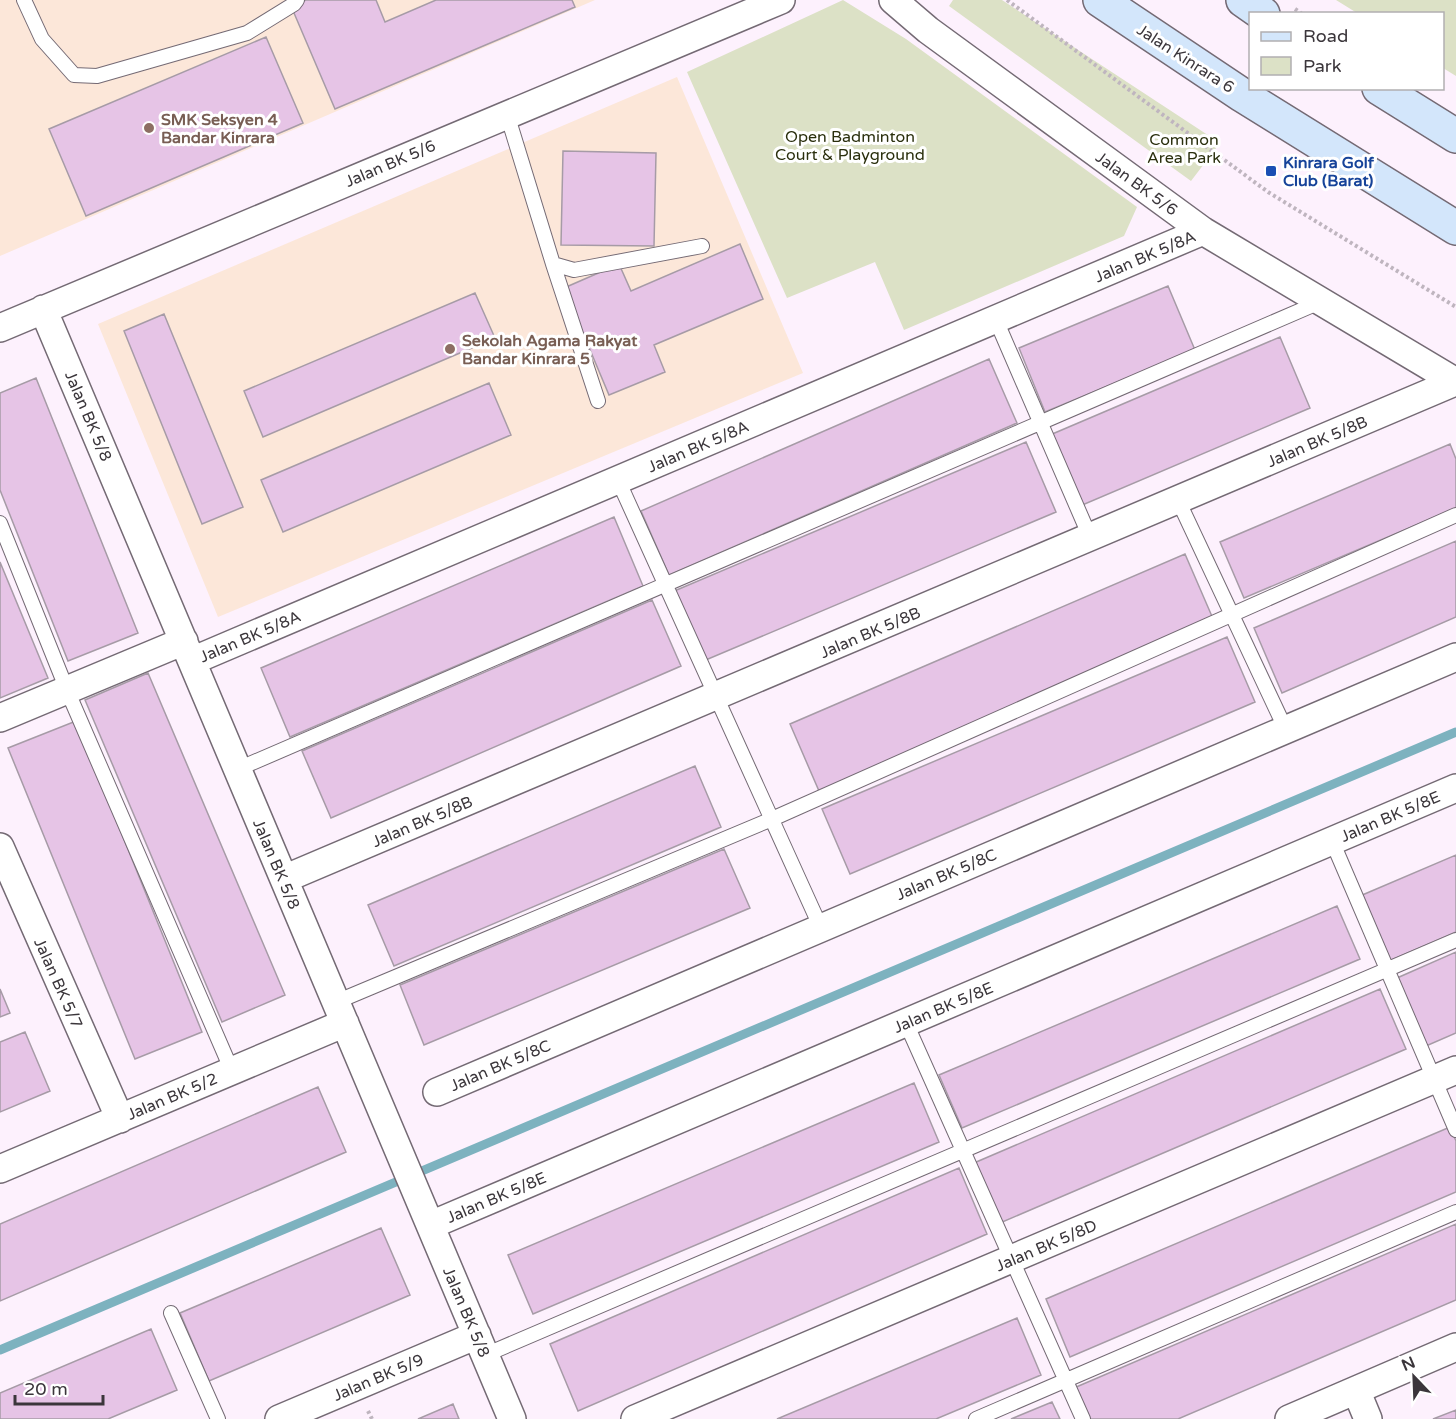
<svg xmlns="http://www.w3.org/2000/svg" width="1456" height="1419" font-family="'Varela Round',sans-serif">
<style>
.education{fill:#fce7d9}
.green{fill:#dce1c6}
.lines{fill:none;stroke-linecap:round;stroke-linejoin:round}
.stream{stroke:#7db2bf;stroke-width:9}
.building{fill:#e6c4e6;stroke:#a69ba6;stroke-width:1.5}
.service-casing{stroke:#746a74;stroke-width:16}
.minor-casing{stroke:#746a74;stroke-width:30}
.secondary-casing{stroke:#746a74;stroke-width:36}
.path{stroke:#bfb5bf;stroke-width:4;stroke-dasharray:3 3;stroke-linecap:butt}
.service{stroke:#fff;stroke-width:14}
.minor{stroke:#fff;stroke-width:27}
.secondary{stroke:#d3e6fb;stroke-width:33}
.education-dot{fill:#8d6e63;stroke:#fff;stroke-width:2}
.transit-dot{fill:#1a4fb4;stroke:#fff;stroke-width:2}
.labels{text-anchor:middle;stroke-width:6;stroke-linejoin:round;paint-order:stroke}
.street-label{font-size:16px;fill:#3b363b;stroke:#fff}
.education-label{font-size:16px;font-weight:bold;fill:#785e54;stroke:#fff;text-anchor:start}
.park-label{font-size:16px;fill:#2a2f0d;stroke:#fff}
.transit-label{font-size:16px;font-weight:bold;fill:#164399;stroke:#fff;text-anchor:start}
</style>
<rect width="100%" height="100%" fill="#fdf1fd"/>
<path class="education" d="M0,0h595l-595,256z
M677,77l126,296 -585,244 -120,-293z"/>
<path class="green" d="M843,0l63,39 231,168 -13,29 -220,94 -29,-68 -88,36 -100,-226z
M953,0h49l218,143 -29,38 -242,-175z
M1336,0h120v76l-13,-8 -1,-54 -85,-1z"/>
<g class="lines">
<path class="stream" d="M0,1350l1456,-618"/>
</g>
<path class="building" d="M306,0h70l9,22 51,-22h136l3,7 -240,102 -44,-103z
M266,37l37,86 -217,93 -37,-87z
M563,151l93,2 -2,93 -93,-1z
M740,244l23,55 -109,46 11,27 -56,23 -45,-107 55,-24 12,27z
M1168,286l27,64 -150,62 -26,-64z
M475,293l20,45 -232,99 -19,-46z
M164,314l79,193 -41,17 -78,-193z
M1280,337l30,71 -230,98 -30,-71z
M989,359l28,64 -348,152 -28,-64z
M36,378l102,255 -70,28 -68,-171v-97z
M489,383l22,52 -228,97 -22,-52z
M1026,442l30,70 -355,150 -29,-70z
M1450,444l6,15v49l-212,90 -24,-56z
M614,517l29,69 -353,151 -29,-69z
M1456,541v76l-174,76 -28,-65z
M1185,554l29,67 -395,170 -29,-67z
M0,562l48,116 -48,20z
M652,600l29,66 -350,152 -29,-67z
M1227,637l28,65 -405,172 -28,-65z
M148,673l137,322 -63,27 -137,-322z
M76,721l126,311 -67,27 -127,-311z
M695,766l26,61 -327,139 -26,-61z
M724,849l26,59 -326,137 -24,-60z
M1456,855v77l-67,29 -29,-65z
M1337,906l23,53 -398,169 -23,-53z
M1456,952v81l-30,13 -29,-68z
M0,989l10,24 -10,4z
M1380,989l26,60 -406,174 -26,-60z
M25,1032l25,59 -50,21v-70z
M914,1083l25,59 -406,172 -25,-59z
M318,1087l28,65 -346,149v-77z
M1450,1127l6,14v51l-386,165 -24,-58z
M959,1168l28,66 -409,177 -28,-67z
M1456,1224v76l-278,119h-91l-13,-31z
M381,1228l29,67 -201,86 -29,-68z
M1017,1318l24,57 -105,44h-159z
M151,1329l26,61 -69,29h-108v-26z
M1052,1402l8,17h-49z
M453,1404l6,15h-41z
M1456,1410v9h-23z"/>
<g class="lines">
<defs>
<path id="service" d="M24,0l18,39 32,36 23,1 150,-43 47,-29 3,-4
M507,114l46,150 21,6 128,-24
M553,264l45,137
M996,320l94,217
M618,480l203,448
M1178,500l108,230
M0,523l67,167 165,381
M238,769c360,-156 722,-308 1082,-467
M1332,841l124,289
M336,1002l436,-183 684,-304
M906,1023l177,396
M171,1313l47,106
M485,1355l971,-415
M976,1419l480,-207"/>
<path id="minor" d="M893,0l35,30 275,201 253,151
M43,309l469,1110
M0,328l781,-328
M192,661l1011,-430
M0,718l184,-77
M0,847l120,272
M284,879l1171,-497
M437,1092l1019,-435
M0,1169l345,-146
M431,1225l1025,-437
M1356,1390l12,29
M279,1419l198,-84
M635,1419l821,-349
M1289,1419l167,-72"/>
<path id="secondary" d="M1100,0l142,95 214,133
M1243,0l20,14
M1379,88l77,48"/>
</defs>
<use href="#service" class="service-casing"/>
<use href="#minor" class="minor-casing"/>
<use href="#secondary" class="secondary-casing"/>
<path class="path" d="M1007,0l261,192 188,115
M1295,9l7,5
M368,1411l4,8"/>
<use href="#service" class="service"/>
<use href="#minor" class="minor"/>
<use href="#secondary" class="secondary"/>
</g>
<g class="education-dot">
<circle cx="149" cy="128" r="6"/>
<circle cx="450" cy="349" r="6"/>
</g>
<rect class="transit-dot" x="1265" y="165" width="12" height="12" rx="3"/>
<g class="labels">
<g class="street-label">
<text transform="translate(1186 58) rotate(33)" y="6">Jalan Kinrara 6</text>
<text transform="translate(390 163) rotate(-23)" y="6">Jalan BK 5/6</text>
<text transform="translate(1137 183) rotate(36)" y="6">Jalan BK 5/6</text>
<text transform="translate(1145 256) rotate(-23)" y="6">Jalan BK 5/8A</text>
<text transform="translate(89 416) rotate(67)" y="6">Jalan BK 5/8</text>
<text transform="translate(1317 441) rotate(-23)" y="6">Jalan BK 5/8B</text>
<text transform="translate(698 446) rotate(-23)" y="6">Jalan BK 5/8A</text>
<text transform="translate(870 632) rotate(-23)" y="6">Jalan BK 5/8B</text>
<text transform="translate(250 636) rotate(-23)" y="6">Jalan BK 5/8A</text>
<text transform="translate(1390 816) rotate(-23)" y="6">Jalan BK 5/8E</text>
<text transform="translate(422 821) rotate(-23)" y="6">Jalan BK 5/8B</text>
<text transform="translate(277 864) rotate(67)" y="6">Jalan BK 5/8</text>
<text transform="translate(946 874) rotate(-23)" y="6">Jalan BK 5/8C</text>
<text transform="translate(59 983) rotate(66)" y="6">Jalan BK 5/7</text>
<text transform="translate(943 1007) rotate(-23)" y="6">Jalan BK 5/8E</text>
<text transform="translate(500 1065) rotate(-23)" y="6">Jalan BK 5/8C</text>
<text transform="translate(172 1096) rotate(-23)" y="6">Jalan BK 5/2</text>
<text transform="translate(496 1197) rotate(-23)" y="6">Jalan BK 5/8E</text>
<text transform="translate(1046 1245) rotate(-23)" y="6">Jalan BK 5/8D</text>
<text transform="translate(467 1312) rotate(67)" y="6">Jalan BK 5/8</text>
<text transform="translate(378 1377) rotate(-23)" y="6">Jalan BK 5/9</text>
</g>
<g class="education-label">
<text x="161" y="125">SMK Seksyen 4<tspan x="161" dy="18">Bandar Kinrara</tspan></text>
<text x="462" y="346">Sekolah Agama Rakyat<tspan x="462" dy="18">Bandar Kinrara 5</tspan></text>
</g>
<g class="park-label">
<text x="850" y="142">Open Badminton<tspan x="850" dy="18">Court &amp; Playground</tspan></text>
<text x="1184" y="145">Common<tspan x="1184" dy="18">Area Park</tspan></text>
</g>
<g class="transit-label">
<text x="1283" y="168">Kinrara Golf<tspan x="1283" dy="18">Club (Barat)</tspan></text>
</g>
</g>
<rect x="1249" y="12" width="195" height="78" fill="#ffffff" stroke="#b1afb1" stroke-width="1.5"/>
<rect x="1261" y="32" width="30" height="9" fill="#d3e6fb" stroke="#b1afb1" stroke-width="1.5"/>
<text x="1303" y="42" font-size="18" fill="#3b363b">Road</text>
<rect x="1261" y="57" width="30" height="18" fill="#dce1c6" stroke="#b1afb1" stroke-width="1.5"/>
<text x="1303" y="72" font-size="18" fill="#3b363b">Park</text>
<g transform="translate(1414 1377) rotate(337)" stroke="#ffffff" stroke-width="4.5" paint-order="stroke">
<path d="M0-4.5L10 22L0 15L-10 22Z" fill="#3b363b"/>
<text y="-9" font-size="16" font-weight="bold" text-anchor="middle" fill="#3b363b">N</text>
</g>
<path d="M15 1395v9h88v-9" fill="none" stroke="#3b363b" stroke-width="3"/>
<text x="24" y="1395" font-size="18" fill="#3b363b" stroke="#ffffff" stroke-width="4.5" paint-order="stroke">20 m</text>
</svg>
